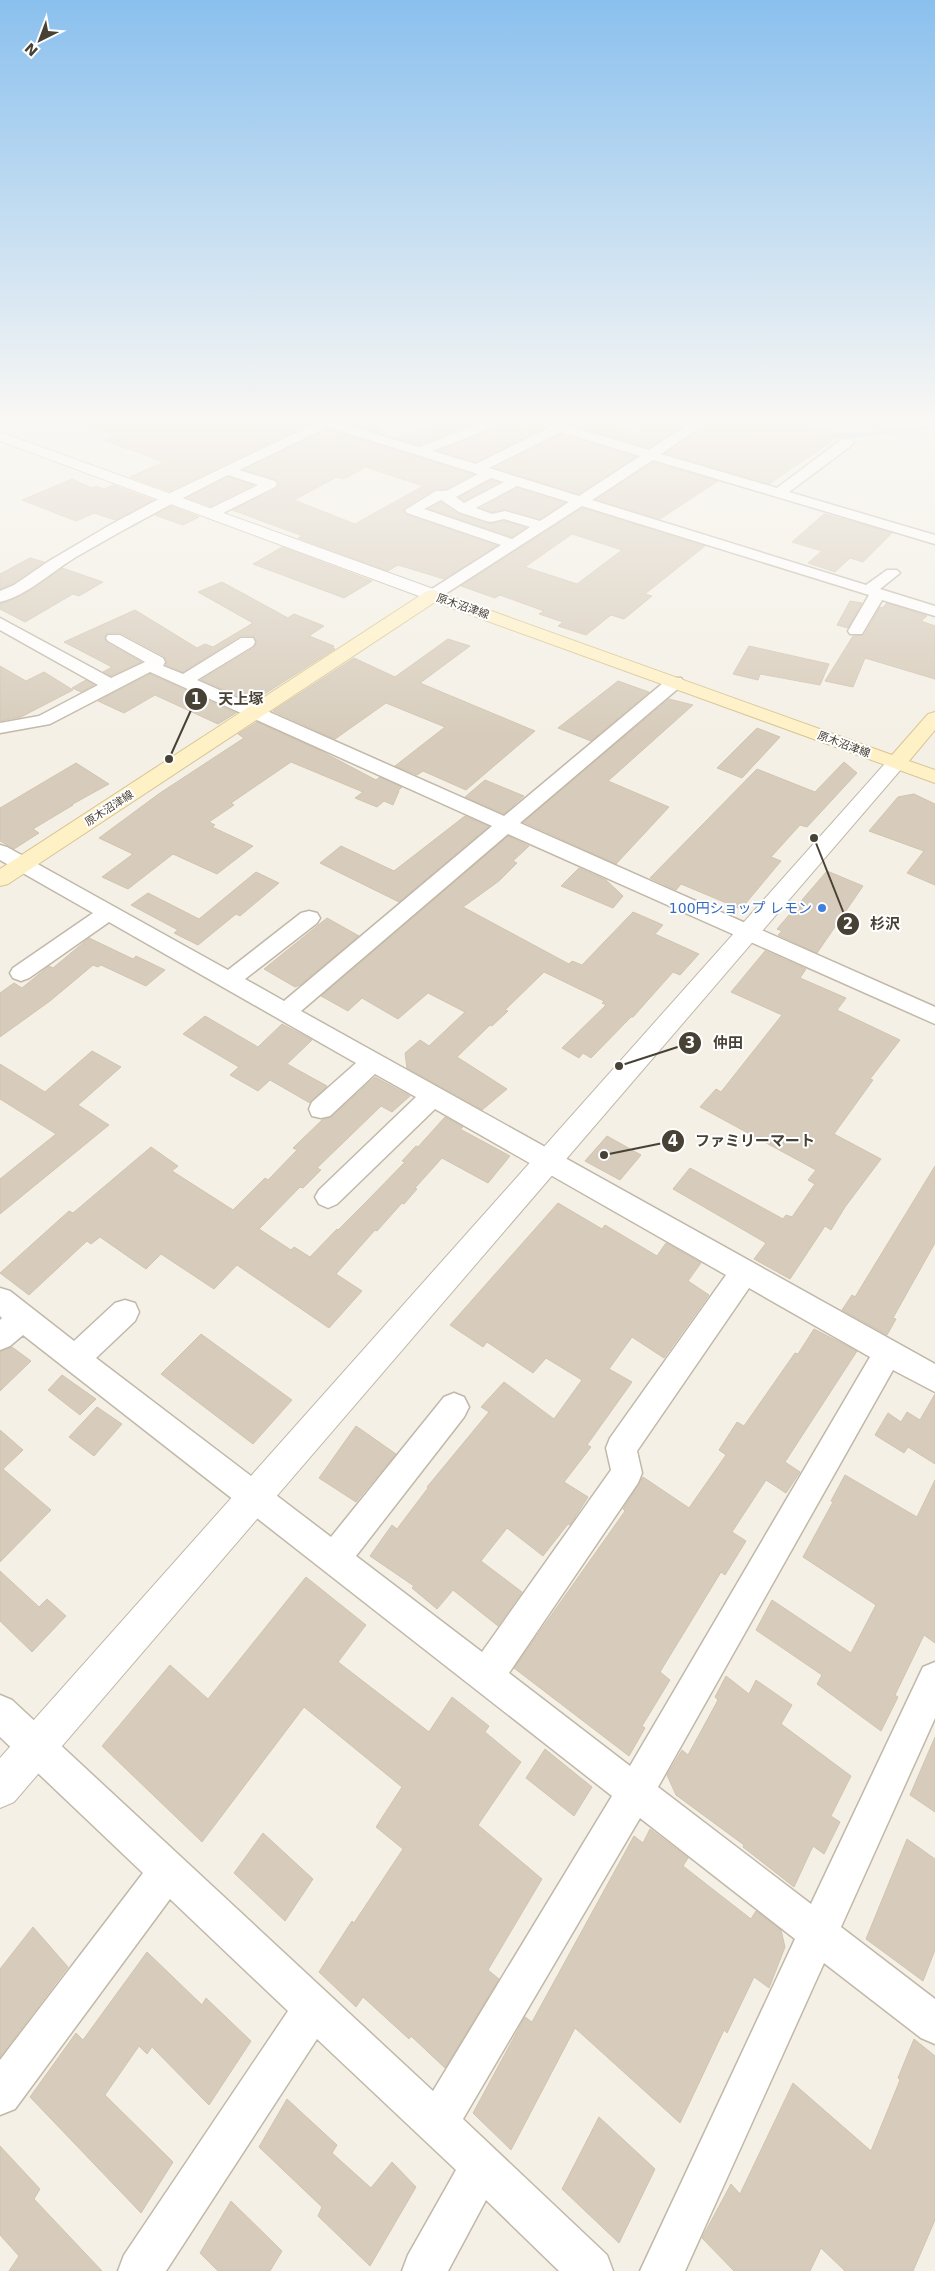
<svg xmlns="http://www.w3.org/2000/svg" width="935" height="2271" font-family="'DejaVu Sans','Noto Sans JP',sans-serif">
<style>
.lines{fill:none;stroke-linecap:round;stroke-linejoin:round}
.stream{stroke:#9ed2f6;stroke-width:4.5}
.building{fill:#d7ccbb;stroke:#d2c4ae;fill-rule:evenodd}
.service-casing{stroke:#c1b8a8;stroke-width:3}
.minor-casing{stroke:#c1b8a8;stroke-width:3}
.tertiary-casing{stroke:#c1b8a8;stroke-width:2}
.secondary-casing{stroke:#d8c593;stroke-width:2}
.service{fill:#fff;fill-rule:evenodd}
.minor{fill:#fff;fill-rule:evenodd}
.tertiary{fill:#fff;fill-rule:evenodd}
.secondary{fill:#fff1c6;fill-rule:evenodd}
.shop-dot{fill:#3f7fe0;stroke:#fff;stroke-width:2}
.labels{text-anchor:middle;stroke-width:4;stroke-linejoin:round;paint-order:stroke}
.far-street-label{font-size:11px;fill:#484135;stroke:#fff}
.shop-label{font-size:14px;fill:#366cbe;stroke:#fff;text-anchor:end}
.leader{fill:none;stroke:#484135;stroke-width:2}
.callout-dot{fill:#484135;stroke:#fff;stroke-width:2}
.mark-label{font-size:15px;text-anchor:middle;font-weight:bold;fill:#fff}
.callout-label{font-size:15px;text-anchor:middle;font-weight:bold;fill:#484135;stroke:#fff;stroke-width:4;stroke-linejoin:round;paint-order:stroke}
</style>
<rect width="100%" height="100%" fill="#f4f0e6"/>
<g class="lines">
<path class="stream" d="M674,420l40,6
M830,435h27l78,-8"/>
</g>
<path class="building" d="M81,420h230l2,2 -144,69 -39,-14 34,-15 -61,-22 11,-5 -34,-12z
M340,420h33l8,13 -41,-12z
M448,420h16l10,3 -55,22 -23,-7 11,-5 4,1 11,-5 4,1z
M577,420h19l44,14 2,-14h14l24,8 -31,20 -80,-24z
M712,420h78l51,15 -72,49 -104,-31z
M507,422l19,6 5,-3 12,4 -67,33 -38,-11 68,-26z
M328,429l145,45 -27,15h-11l-31,19 -1,3 3,4 91,31 -53,33 -46,-14 -10,6 -90,-33 5,-2 -71,-26 44,-21 3,-4 -3,-6 -32,-9zM366,467l57,19 -68,38 -61,-24 43,-23 7,2z
M561,434l75,23 -57,37 -85,-26z
M653,462l65,19 -58,38 -64,-20z
M228,477l25,8 -43,21 -23,-8z
M72,479l20,9 4,-2 8,3 9,-4 40,15 -38,20 -21,-7 -18,8 -54,-21z
M491,480l8,2 -35,19 -5,-4z
M517,488l48,15 -25,16 -34,-10 -14,3 -11,-4z
M441,502l17,12 27,9 6,1 13,-3 22,7 -14,9 -83,-28z
M171,506l28,11 -16,8 -28,-10z
M582,508l123,38 -60,48 7,2 -28,23 -13,-4 -25,20 -28,-9 5,-4 -24,-8 5,-3 -44,-16 -5,3 -34,-12zM572,534l50,16 -45,34 -52,-17z
M824,514l30,8 38,11 -29,29 -13,-4 -15,14 -27,-9 14,-12 -30,-9z
M282,547l90,34 -28,17 -91,-34z
M30,558l14,4 -31,21 -13,6v-15z
M62,568l41,14 -24,14 -6,-2 -48,28 -25,-13v-5l21,-8z
M222,582l66,36 6,-4 30,12 -15,10 25,10 -2,1 3,2 -83,53 -51,-22 53,-32 3,-7 -4,-5h-13l-57,36 -17,-7 1,-4 -3,-5 -43,-23h-13l-4,4 3,6 34,19 -30,14 -8,-4 9,-5 -48,-25 71,-32 62,38 8,-4 8,3 40,-24 -55,-31z
M850,601l12,2 -14,25 -11,-3z
M887,603l40,13 -6,5 14,5v53l-70,-21 -12,29 -28,-6 28,-45 11,-1 16,-28 2,1z
M448,639l22,7 -50,37 115,48 -69,59 -43,-19 -6,4 -22,-9 50,-39 -59,-24 -51,36 -62,-28 81,-53 41,19z
M749,646l80,18 -9,21 -60,-11 -2,6 -25,-6z
M0,666l26,15 18,-9 29,18 -52,27 -21,4z
M150,674l86,39 -18,11 -63,-29 -31,18 -26,-12z
M86,680l8,5 -13,7 -9,-4z
M618,681l31,11 -58,49 -33,-13z
M669,699l24,6 -85,76 61,26 -53,57 -93,-42z
M257,722l64,29 55,29 4,-3 22,10 -4,4h1l-6,14 -9,-4 -7,6 -22,-9 8,-6 -72,-30 -60,41 3,2 -25,17 6,3 -3,2 41,19 -36,28 -44,-20 -45,35 -26,-12 31,-23 -34,-16 61,-45 84,-55 -6,-4z
M757,728l23,9 -38,41 -25,-10z
M844,762l13,11 -50,54 -7,-2 -29,32 10,4 -40,48 -60,-25 -5,6 -26,-12 107,-109 58,23z
M76,763l33,21 -38,21h2l-40,24 6,4 -25,16 -14,-8v-33z
M485,780l39,16 -20,18 -39,-17z
M914,794l21,10v81l-28,-12 17,-22 -55,-20 29,-34z
M465,816l24,10 -90,76 -79,-39 21,-17 53,25z
M508,836l21,10 -16,15 4,2 -18,18 -36,26 106,57 3,-3 10,4 51,-53 30,13 -8,9 44,20 -19,21 -7,-3 -40,45h-2l-40,41 -8,-5 -4,5 -17,-10 44,-43 -4,-2 2,-2 -60,-29 -39,38 3,1 -16,15 -2,-1 -33,32 50,32 -25,21 -75,-42 -2,-15 15,-13 9,6 36,-34 -37,-19 -30,26 -36,-21 -14,13 -27,-15z
M579,868l27,12 17,16 -10,12 -52,-22z
M827,871l36,15 -46,67 -39,-18 4,-4 -5,-2z
M256,872l23,11 -39,33 -4,-2 -38,31 -24,-12 4,-3 -47,-25 17,-12 51,26z
M327,918l32,18 -59,49 -5,2 -31,-18z
M89,938l44,21 3,-3 29,14 -19,16 -45,-21 -3,2 -5,-2 -43,36 -50,36v-44l14,-10 8,5 27,-22 4,2z
M765,951l41,18 -6,9 46,20 -9,12 63,30 -30,39 3,1 -39,54 47,25 -36,48 -14,23 -6,-4 -35,53 -36,-20 12,-16 -93,-54 17,-21 93,51 3,-4 6,2 23,-33 -7,-4 8,-10 -116,-63 16,-18 5,3 61,-77 -51,-23z
M205,1016l53,31 24,-23 30,16 -25,24 40,22 -17,17 -40,-23 -12,11 -28,-16 9,-8 -56,-33z
M92,1051l29,16 -43,38 31,20 -109,89v-35l56,-45 -56,-35v-35l45,28z
M375,1077l35,19 -18,16 -11,-6 -64,62 4,2 -18,18 -3,-1 -41,42 32,21 3,-3 16,10 27,-28 1,1 28,-28 39,-40 -3,-1 14,-15 2,1 27,-30 18,10 -3,2 50,27 -22,27 -46,-25 -27,30 2,1 -13,15 -2,-1 -25,28 -2,-1 -39,44 26,17 -33,37 -92,-63 -23,24 -53,-35 -15,15 -46,-32 -9,7 -4,-3 -58,54 -29,-22 69,-62 4,2 78,-66 27,19 -6,5 61,39 32,-32 3,2 29,-30 -4,-2 29,-28 9,-3z
M607,1136l34,19 -21,25 -35,-19z
M935,1166v77l-42,75 3,1 -9,16 -45,-25 10,-15 3,2z
M558,1203l44,26 3,-4 52,31 9,-13 35,20 -13,18 21,14 -45,63 -32,-21 -23,32 23,13 -45,63 4,2 -27,35 24,15 -18,28 -2,-1 -25,32 -36,-28 -26,33 41,31 -24,34 -45,-36 -16,19 -25,-21 2,-2 -44,-30 22,-31 5,4 31,-41 -1,-1 62,-75 -8,-5 23,-25 50,37 28,-39 -36,-22 -13,15 -46,-31 -4,5 -33,-22z
M814,1329l43,22 -72,111 15,10 -14,21 -20,-13 -34,52 14,9 -21,34 -4,-3 -61,100 10,8 -28,46 3,2 -16,28 -115,-88 111,-157 -2,-2 20,-32 46,31 37,-53 -7,-5 18,-28 7,4 51,-73 3,1z
M201,1334l91,66 -39,44 -92,-70z
M12,1347l19,14 -31,30v-39z
M62,1375l34,24 -16,16 -32,-25z
M935,1394v70l-27,-17 -4,6 -29,-18 13,-22 13,9 6,-10 13,8z
M97,1407l25,17 -28,32 -25,-19z
M356,1426l40,28 -40,48 -37,-24z
M0,1430l23,20 -20,19 48,41 -51,52z
M845,1475l72,42 18,-37v163l-11,-8 -29,60 3,2 -17,34 -64,-47 5,-9 -66,-45 16,-30 79,53 25,-48 -73,-48 30,-55 -2,-1z
M0,1571l39,36 8,-8 19,17 -34,36 -32,-31z
M306,1577l60,48 -28,37 91,70 23,-35 37,29 -4,6 36,30 -43,63 64,54 -54,91 11,9 -54,89 -34,-32 -2,3 -46,-42 -7,10 -37,-35 33,-51 2,2 49,-74 -27,-22 26,-40 -98,-80 -102,135 -100,-96 68,-81 38,34z
M726,1676l23,18 7,-14 36,25 -11,19 70,52 -20,40 9,6 -16,32 -11,-8 -19,41 -51,-40 1,-2 -68,-50 -9,-20 15,-25 6,5 30,-55 -3,-3z
M935,1737v75l-25,-17z
M545,1749l47,38 -18,29 -48,-38z
M650,1829l38,29 -5,8 68,53 5,-8 25,19 4,17 -16,41 -15,-11 -27,56 -3,-3 -44,93 -105,-95 -64,122 -38,-37 52,-96 7,5 102,-186 9,7z
M263,1833l50,46 -28,42 -51,-48z
M907,1839l28,20v91l-12,31 -57,-42z
M33,1927l35,40 -68,90v-88z
M147,1952l55,53 4,-7 45,43 -42,64 -57,-58 -5,7 -8,-8 -34,49 68,67 -32,51 -111,-116 46,-64 7,7z
M914,2039l21,17v164l-22,51h-68l-24,-23 -11,23h-76l-32,-33 29,-54 9,10 53,-111 78,68 29,-71 -2,-2z
M287,2099l50,46 -5,8 39,35 21,-26 24,25 -46,79 -52,-50 4,-9 -63,-60z
M599,2117l56,52 -36,74 -57,-54z
M0,2146l40,43 -6,10 68,72h-93l10,-15 -19,-21z
M231,2201l51,50 -12,20h-52l-18,-18z"/>
<g class="lines">
<defs>
<path id="service" d="M658,420h12l26,7 -3,2z"/>
<path id="minor" d="M313,420h25l-1,2 82,25 69,-27h18l-1,3 -73,28 44,13 72,-36 -19,-5 -1,-3h20l101,30 46,-30h15l-49,34 116,34 65,-49h10l2,3 -2,3 -63,47 146,43v9l-282,-84 -61,40 274,85 21,-15h10l3,3 -20,16 55,17v10l-53,-16 -20,34h-12l-2,-3 21,-36 -287,-89 -143,92h-12l-2,-3 2,-3 74,-47 -94,-32 -2,-3 31,-19h10l32,-17 -150,-47 -89,43 36,11 2,3 -2,3 -58,29h-10l-2,-3 2,-3 51,-25 -30,-10c-52,26 -102,53 -152,82 -25,15 -48,38 -76,45v-11l14,-6 35,-24 61,-36 56,-30 150,-72zM561,432l79,24 -61,40 -90,-28zM491,478l13,4 -40,21 -8,-6zM517,486l52,16 -29,19 -35,-10 -13,3 -16,-6zM441,500l18,12 27,9 5,1 13,-3 26,8 -18,12 -88,-30z
M0,618l111,60 34,-16 -37,-21 -2,-3 2,-3h12l43,23 2,4 -2,4 20,8 58,-36h12l2,4 -2,4 -56,34 307,136 165,-138h12l3,4 -3,4 -161,137 415,184v17l-427,-190 -207,177 634,353v28l-42,-22 -235,417 153,117 112,-237 12,-5v56l-94,209 94,72v45l-14,-6 -97,-75 -139,308h-45l155,-332 -155,-121 -177,301 144,136 6,16h-54l-73,-71 -38,71h-46l6,-16 48,-85 -139,-131 -151,232h-48l6,-16 164,-244 -118,-112 -155,210 -15,6v-55l143,-187 -143,-136v-42l12,5 421,391 179,-295 -589,-461 -13,11 -10,4v-30l2,-2 -2,-2v-28l10,3 64,50 41,-38 10,-3 10,3 4,9 -4,9 -39,37 235,179 113,-140 10,-4 10,4 5,10 -5,10 -108,139 126,96 129,-182 -5,-22 4,-10 116,-163 -291,-166 -98,95 -9,4 -9,-4 -4,-7 4,-7 97,-93 -41,-23 -45,42 -9,2 -9,-2 -3,-7 3,-7 44,-39 -247,-141 -80,56 -8,3 -8,-3 -3,-5 3,-5 80,-55 -93,-53v-15l7,2 221,123 73,-57 8,-2 8,2 3,5 -3,5 -72,56 39,22 208,-175 -342,-154 -100,52 -50,9v-10l39,-7 59,-31 -98,-55zM749,1288l121,69 -240,409 -121,-93 129,-190 4,-10 -5,-22z"/>
<path id="tertiary" d="M0,432l439,159 3,4 -3,4h-12l-427,-158z
M896,757l7,2 3,4 -3,4 -889,1035 -14,6v-50l889,-999z"/>
<path id="secondary" d="M433,590l459,165 36,-41 7,-2v18l-26,31 26,9v13l-500,-181 -427,282 -8,2v-17l427,-278z"/>
</defs>
<use href="#service" class="service-casing"/>
<use href="#minor" class="minor-casing"/>
<use href="#tertiary" class="tertiary-casing"/>
<use href="#secondary" class="secondary-casing"/>
<use href="#service" class="service"/>
<use href="#minor" class="minor"/>
<use href="#tertiary" class="tertiary"/>
<use href="#secondary" class="secondary"/>
</g>
<linearGradient id="sky" x2="0" y2="1"><stop stop-color="#8ac0ee"/><stop offset="0.57" stop-color="#faf8f4"/><stop offset="1" stop-color="#faf8f4" stop-opacity="0"/></linearGradient>
<rect width="935" height="738" fill="url(#sky)"/>
<circle class="shop-dot" cx="822" cy="908" r="5"/>
<g class="labels">
<g class="far-street-label">
<text transform="translate(463 606) rotate(19)" y="4">原木沼津線</text>
<text transform="translate(844 744) rotate(20)" y="4">原木沼津線</text>
<text transform="translate(109 808) rotate(-33)" y="4">原木沼津線</text>
</g>
<g class="shop-label">
<text x="812" y="913">100円ショップ レモン</text>
</g>
</g>
<path class="leader" d="M169 759L196 699M814 838L848 924M619 1066L690 1043M604 1155L673 1141"/>
<g class="callout-dot">
<circle cx="169" cy="759" r="5"/>
<circle cx="814" cy="838" r="5"/>
<circle cx="619" cy="1066" r="5"/>
<circle cx="604" cy="1155" r="5"/>
<circle cx="196" cy="699" r="12"/>
<circle cx="848" cy="924" r="12"/>
<circle cx="690" cy="1043" r="12"/>
<circle cx="673" cy="1141" r="12"/>
</g>
<g class="mark-label">
<text x="196" y="704">1</text>
<text x="848" y="929">2</text>
<text x="690" y="1048">3</text>
<text x="673" y="1146">4</text>
</g>
<g class="callout-label">
<text x="241" y="704">天上塚</text>
<text x="885" y="929">杉沢</text>
<text x="728" y="1048">仲田</text>
<text x="755" y="1146">ファミリーマート</text>
</g>
<g transform="translate(40 40) rotate(222)" stroke="#ffffff" stroke-width="4" paint-order="stroke">
<path d="M0-4L9 19L0 12L-9 19Z" fill="#484135"/>
<text y="-8" font-size="14" font-weight="bold" text-anchor="middle" fill="#484135">N</text>
</g>
</svg>
